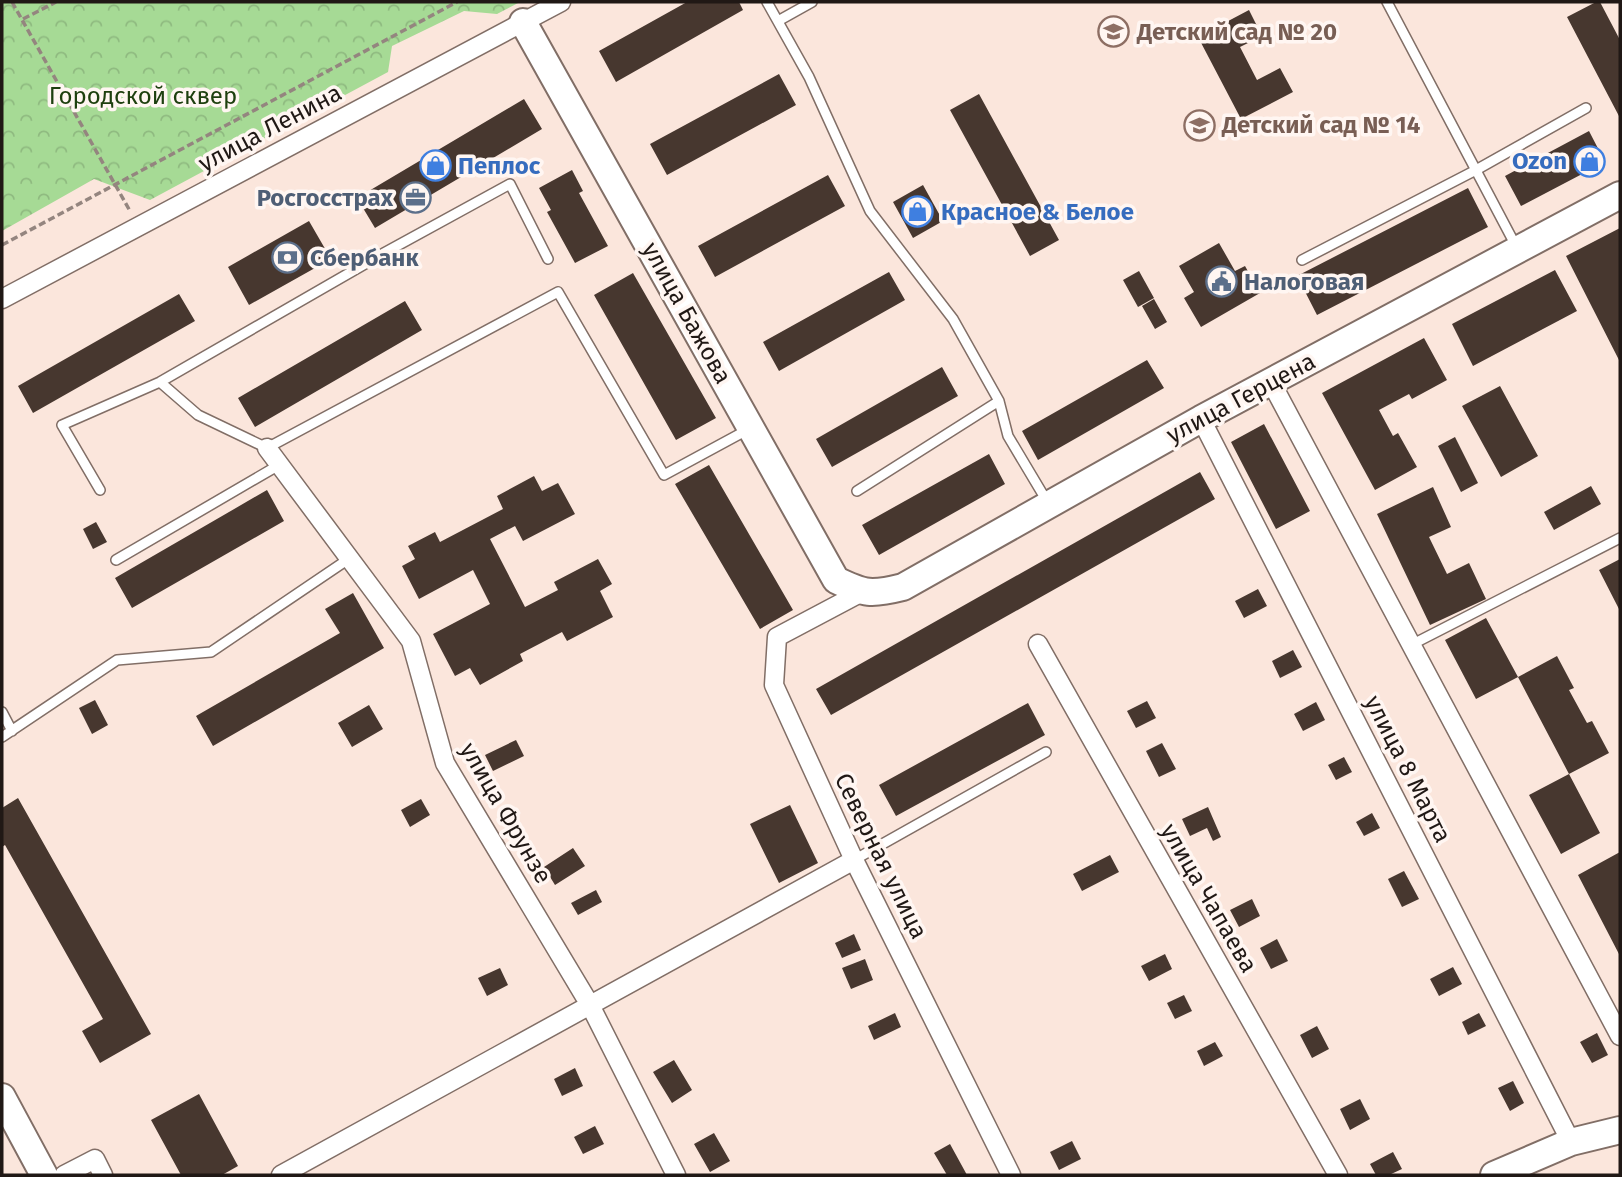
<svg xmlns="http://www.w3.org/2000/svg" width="1622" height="1177" font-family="'Fira Sans',sans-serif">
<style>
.park{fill:url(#park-crowns)}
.building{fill:#47372f}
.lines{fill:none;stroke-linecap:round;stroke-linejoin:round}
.lane-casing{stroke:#816e66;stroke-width:12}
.street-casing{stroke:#816e66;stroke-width:21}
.secondary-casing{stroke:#816e66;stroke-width:30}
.path{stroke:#94857f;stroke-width:3.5;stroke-dasharray:7 3.5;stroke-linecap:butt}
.lane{stroke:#fff;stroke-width:9}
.street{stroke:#fff;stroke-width:18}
.secondary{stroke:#fff;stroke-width:26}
.labels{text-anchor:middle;stroke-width:7;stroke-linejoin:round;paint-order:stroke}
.education-label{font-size:24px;font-weight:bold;fill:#785e54;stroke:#fff6f2;text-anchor:start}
.park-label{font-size:24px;fill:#1e400f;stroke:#fff6f2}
.street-label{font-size:24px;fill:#201815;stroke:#fff6f2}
.shop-label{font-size:24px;font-weight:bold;fill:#366cbe;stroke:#fff6f2;text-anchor:start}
.service-label{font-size:24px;font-weight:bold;fill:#4e5e75;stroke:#fff6f2;text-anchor:start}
</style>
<defs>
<pattern id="park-crowns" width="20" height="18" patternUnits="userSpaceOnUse" patternTransform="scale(1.75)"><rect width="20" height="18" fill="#a6da95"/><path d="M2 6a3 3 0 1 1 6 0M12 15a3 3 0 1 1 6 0" fill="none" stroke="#8fba80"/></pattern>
</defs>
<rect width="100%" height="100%" fill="#fbe6dc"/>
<path class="park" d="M2,2h518l-23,12 -33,-3 -72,35 -4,26 -238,128 -56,-21 -92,52z"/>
<path class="building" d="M687,2h52l4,8 -127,72 -17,-31z
M1596,2h4l20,38v78l-53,-101z
M1249,10l13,26 -22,11 17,33 23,-12 13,24 -52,27 -43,-82z
M779,74l17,31 -129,70 -17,-31z
M979,94l80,146 -29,16 -80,-146z
M524,99l18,30 -167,99 -18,-30z
M1589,131l16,31 -84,44 -16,-30z
M572,170l11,21 -4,2 29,53 -33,17 -28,-51 4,-2 -12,-22z
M828,175l17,31 -130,71 -17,-31z
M923,185l20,36 -30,17 -20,-36z
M1468,188l20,39 -171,88 -20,-39z
M309,221l22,38 -82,46 -21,-38z
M1620,228v134l-54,-106z
M1219,243l16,28 10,-5 15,27 -59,34 -17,-29 10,-6 -15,-26z
M1555,270l22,41 -104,55 -21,-42z
M1139,271l15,27 -16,9 -15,-27z
M889,272l16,28 -126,71 -16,-29z
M633,273l83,145 -40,22 -82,-145z
M179,294l16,27 -162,92 -15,-27z
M1154,299l13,23 -12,7 -13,-23z
M405,301l17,29 -167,97 -17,-29z
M1424,338l23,42 -35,19 -3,-5 -30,16 14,26 5,-3 19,34 -42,23 -53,-97z
M1147,360l17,28 -126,72 -16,-29z
M942,367l16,29 -126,71 -16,-28z
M1500,386l38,70 -37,21 -39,-71z
M1264,424l46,87 -34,18 -45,-87z
M1455,437l23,46 -17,9 -23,-46z
M989,454l16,30 -126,71 -17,-30z
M709,465l84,145 -33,19 -85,-145z
M1200,472l15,27 -384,216 -15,-26z
M534,476l8,15 16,-8 17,31 -52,27 -8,-15 -25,13 35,68 33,-17 -4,-8 44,-23 14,25 -12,7 13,26 -46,24 -5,-9 -42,22 3,7 -43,24 -10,-17 -15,8 -22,-42 57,-30 -17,-34 -54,29 -17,-33 13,-7 -7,-13 27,-14 5,10 63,-33 -6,-13z
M1591,486l10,18 -47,26 -10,-18z
M1433,487l18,40 -22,10 18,37 22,-11 17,36 -56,26 -53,-111z
M267,490l17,31 -152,87 -17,-30z
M96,522l11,20 -14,7 -10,-20z
M1620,559v52l-21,-41z
M1258,589l9,17 -23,12 -9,-17z
M353,593l31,55 -171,98 -17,-30 144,-83 -15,-24z
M1486,618l32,59 -42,22 -31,-59z
M1293,650l9,17 -22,11 -8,-17z
M1557,656l17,32 -5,2 18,33 5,-2 17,32 -40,21 31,59 -39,21 -32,-59 40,-21 -51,-97z
M95,700l13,25 -16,9 -13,-26z
M1147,701l9,17 -20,10 -9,-17z
M1316,702l9,18 -22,11 -9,-17z
M1028,703l17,32 -149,81 -17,-31z
M369,705l14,24 -31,18 -14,-24z
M516,740l8,16 -31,15 -8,-16z
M1162,743l14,26 -17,8 -13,-26z
M1344,757l8,15 -16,8 -8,-15z
M18,798l133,236 -51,29 -18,-32 21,-12 -98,-174 -3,2v-39z
M421,799l9,16 -20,12 -9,-17z
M790,805l28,58 -39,20 -29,-59z
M1208,807l13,30 -8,4 -6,-13 -17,8 -8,-17z
M1372,813l8,15 -16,8 -8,-14z
M573,848l12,18 -30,19 -11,-18z
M1620,852v104l-42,-81z
M1110,855l9,17 -37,19 -9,-17z
M1404,871l15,28 -17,8 -14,-28z
M596,890l6,12 -24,13 -7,-12z
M1252,899l8,17 -21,11 -9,-17z
M854,934l7,16 -19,8 -7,-15z
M1277,939l11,22 -17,8 -11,-21z
M1165,954l7,15 -23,12 -8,-15z
M865,959l8,21 -22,9 -9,-21z
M1453,967l9,17 -23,12 -9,-17z
M500,968l8,17 -21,11 -9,-18z
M1184,995l8,16 -17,8 -8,-16z
M895,1013l6,14 -27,13 -6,-14z
M1479,1013l7,13 -18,9 -6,-13z
M1317,1026l12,23 -17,9 -12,-23z
M1597,1033l11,22 -16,8 -12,-21z
M1215,1042l8,14 -19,10 -7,-15z
M674,1060l18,30 -20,13 -19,-31z
M575,1068l8,18 -21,10 -8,-17z
M1513,1081l11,22 -14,8 -12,-23z
M199,1094l39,72 -16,9h-41l-30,-55z
M1360,1099l10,20 -20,11 -10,-21z
M595,1126l9,18 -21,10 -9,-17z
M714,1133l16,28 -20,11 -16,-28z
M1072,1141l9,18 -22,11 -9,-18z
M950,1144l17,31h-20l-13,-22z
M1393,1152l9,17 -13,6h-13l-6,-11z"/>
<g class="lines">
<defs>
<path id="lane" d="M767,2l42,75 61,134 83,108 46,82 9,35 40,67
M1387,2l130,246
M778,21l34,-19
M1302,260l174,-90 110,-62
M160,382l38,33 69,33 291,-156 106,183 85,-46
M100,490l-38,-65 98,-43 224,-129 126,-69 38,75
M857,491l142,-90
M116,560l163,-95
M1411,645l209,-107
M2,712l10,19
M2,737l115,-77 94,-8 139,-94
M854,860l192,-108"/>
<path id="street" d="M2,299l559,-297
M1271,382l349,654
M1201,419l370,723
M267,448l144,193 34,122 145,242 86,170
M862,592l-85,45 -3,48 80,175 157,315
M1038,644l300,531
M64,1175l31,-16 8,16
M281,1175l573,-315"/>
<path id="secondary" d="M523,22l313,558c29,14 35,15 67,7l298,-168 419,-224
M2,1097l42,78
M1494,1175l77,-33 49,-12"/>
</defs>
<use href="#lane" class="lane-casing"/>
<use href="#street" class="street-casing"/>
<use href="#secondary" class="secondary-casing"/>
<path class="path" d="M12,2l118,209
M23,19l33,-17
M2,245l455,-243"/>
<use href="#lane" class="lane"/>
<use href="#street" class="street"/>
<use href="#secondary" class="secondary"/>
</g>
<defs>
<symbol id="school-ring" viewBox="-11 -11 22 22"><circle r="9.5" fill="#fff6f2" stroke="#8d6e63" stroke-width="1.5"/><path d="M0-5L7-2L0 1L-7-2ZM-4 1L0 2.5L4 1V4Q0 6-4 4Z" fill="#8d6e63"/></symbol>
<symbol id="shop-ring" viewBox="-11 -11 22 22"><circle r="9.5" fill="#fff6f2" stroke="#3f7fe0" stroke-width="1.5"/><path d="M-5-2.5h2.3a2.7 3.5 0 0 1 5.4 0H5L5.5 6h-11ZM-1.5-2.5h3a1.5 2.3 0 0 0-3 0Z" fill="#3f7fe0"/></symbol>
<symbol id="office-ring" viewBox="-11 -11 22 22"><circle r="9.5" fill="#fff6f2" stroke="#5c6f8a" stroke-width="1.5"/><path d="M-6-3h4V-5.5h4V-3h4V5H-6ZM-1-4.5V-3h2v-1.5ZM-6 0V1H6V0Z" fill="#5c6f8a"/></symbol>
<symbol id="bank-ring" viewBox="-11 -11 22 22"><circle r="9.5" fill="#fff6f2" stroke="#5c6f8a" stroke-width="1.5"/><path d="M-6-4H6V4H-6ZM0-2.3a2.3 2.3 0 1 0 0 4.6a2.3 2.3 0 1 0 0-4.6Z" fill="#5c6f8a"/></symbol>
<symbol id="civic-ring" viewBox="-11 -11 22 22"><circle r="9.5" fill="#fff6f2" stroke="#5c6f8a" stroke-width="1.5"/><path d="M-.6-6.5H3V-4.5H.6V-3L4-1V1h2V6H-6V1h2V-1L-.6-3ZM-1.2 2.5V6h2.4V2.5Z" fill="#5c6f8a"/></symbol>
</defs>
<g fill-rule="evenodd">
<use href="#school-ring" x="1096" y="14" width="35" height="35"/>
<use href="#school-ring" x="1182" y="108" width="35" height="35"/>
<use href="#shop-ring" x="1572" y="144" width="35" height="35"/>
<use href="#shop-ring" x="418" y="148" width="35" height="35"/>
<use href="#office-ring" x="398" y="180" width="35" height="35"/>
<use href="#shop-ring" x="900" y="194" width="35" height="35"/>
<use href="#bank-ring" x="270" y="240" width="35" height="35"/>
<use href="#civic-ring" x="1204" y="264" width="35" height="35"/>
</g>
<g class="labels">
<g class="education-label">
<text x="1137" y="40">Детский сад № 20</text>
<text x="1222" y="133">Детский сад № 14</text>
</g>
<g class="park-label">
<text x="143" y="104">Городской сквер</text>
</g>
<g class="street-label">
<text transform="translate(270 128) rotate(-28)" y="8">улица Ленина</text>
<text transform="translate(687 313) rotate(61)" y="8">улица Бажова</text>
<text transform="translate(1241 398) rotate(-28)" y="8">улица Герцена</text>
<text transform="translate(1408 769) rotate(63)" y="8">улица 8 Марта</text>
<text transform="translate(506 813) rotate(60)" y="8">улица Фрунзе</text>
<text transform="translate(881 856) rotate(64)" y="8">Северная улица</text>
<text transform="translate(1209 898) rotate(60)" y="8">улица Чапаева</text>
</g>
<g class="shop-label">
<text x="1567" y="169" text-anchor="end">Ozon</text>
<text x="458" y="174">Пеплос</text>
<text x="941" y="220">Красное &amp; Белое</text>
</g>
<g class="service-label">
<text x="393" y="206" text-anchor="end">Росгосстрах</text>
<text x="310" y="266">Сбербанк</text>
<text x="1244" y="290">Налоговая</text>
</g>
</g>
<rect width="1622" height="1177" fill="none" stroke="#201815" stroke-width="7"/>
</svg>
